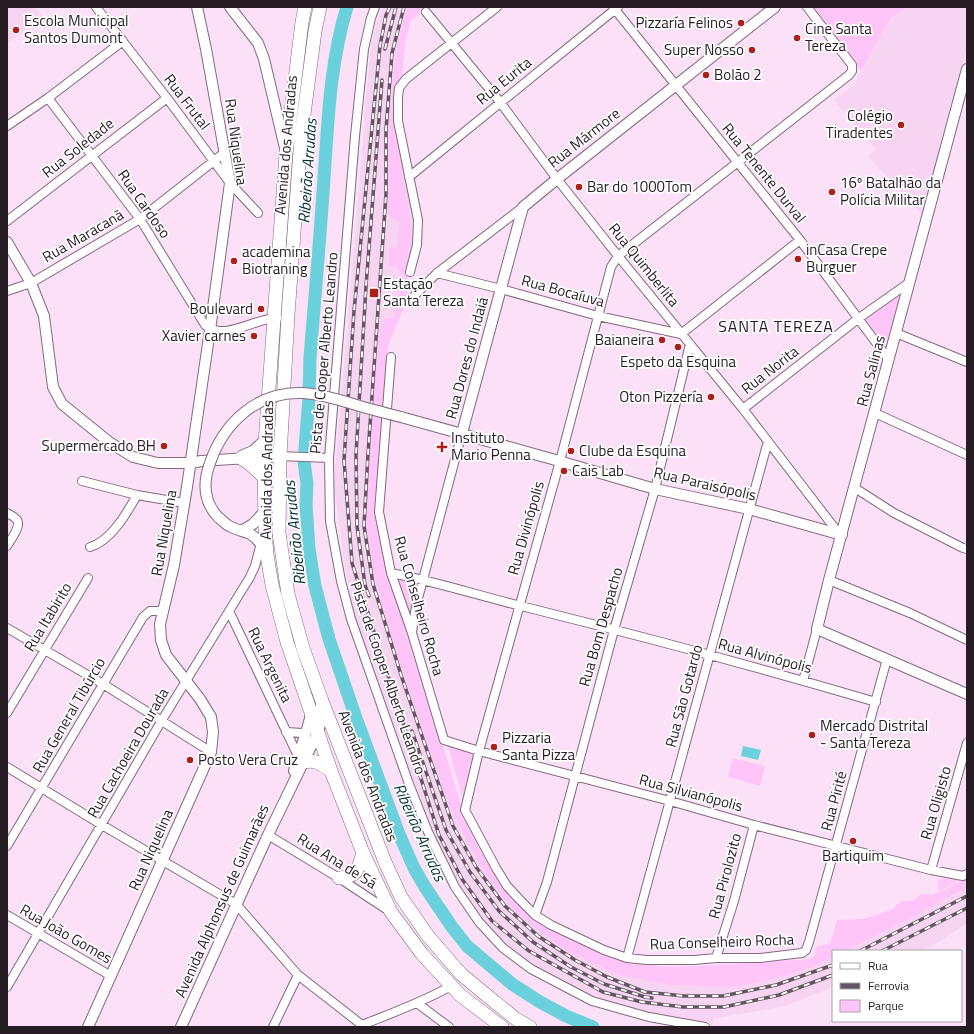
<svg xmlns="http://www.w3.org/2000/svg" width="974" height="1034" font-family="'Titillium Web',sans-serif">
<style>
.built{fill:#f6d4f2}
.green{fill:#ffc5f9}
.water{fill:#6ad1dc}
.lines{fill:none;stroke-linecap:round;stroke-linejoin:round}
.river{stroke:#6ad1dc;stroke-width:13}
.minor-casing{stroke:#826a7f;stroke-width:10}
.tertiary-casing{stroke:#826a7f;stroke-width:12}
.primary-casing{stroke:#826a7f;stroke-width:14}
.minor{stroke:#fff;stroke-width:8}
.tertiary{stroke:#fff;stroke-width:10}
.primary{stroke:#fff;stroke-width:13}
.rail-casing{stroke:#635561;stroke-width:3.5}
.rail{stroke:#fff;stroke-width:2;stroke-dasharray:6;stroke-linecap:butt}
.tertiary-bridge-casing{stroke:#826a7f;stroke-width:12;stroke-linecap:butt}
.tertiary-bridge{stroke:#fff;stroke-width:10}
.poi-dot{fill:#af1f19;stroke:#fff;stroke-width:1.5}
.labels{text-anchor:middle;stroke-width:3.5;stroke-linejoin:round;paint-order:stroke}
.poi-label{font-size:15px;fill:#251c24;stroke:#fff;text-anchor:start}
.street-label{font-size:15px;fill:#251c24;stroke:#fff}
.water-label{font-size:16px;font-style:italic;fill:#003136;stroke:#fff}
.neighbourhood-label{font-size:16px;letter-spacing:1px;fill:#251c24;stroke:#fff}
</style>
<rect width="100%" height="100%" fill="#fbe0f8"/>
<path class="built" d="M7,7h28l7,9 -35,27z
M382,7h41l-13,12 -11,60 7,98 7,39 2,27 -19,78 -9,30 -8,89 -5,87 90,296 63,90 140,60 118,-10 31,-6 56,-34 95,-39v39l-33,22 -13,6h-88v36l-48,19 -72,13 -1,8h-10l-100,-24 -62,-28 -30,-25 -29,-31 -32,-54 -20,-41 -76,-213 -9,-51 -10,-77 28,-329 5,-70 6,-47z
M907,7h60v40l-44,169 -55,-60 8,-6 -42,-50 20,-15 36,-66z"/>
<path class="green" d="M408,7h18l-16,15 -5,24 -3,31 -6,12v36l12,70 4,47 -5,26 1,28 -9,24 -11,25 -10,121 -2,60 3,5 30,105 55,178 24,45 46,57 89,43 39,8 40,-1 110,-7 2,-3 3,-10 13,-2 7,-24 26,-1 13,-4 15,-5 11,-9h10l10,-7 11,1 34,-17v9l-56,31 -67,33h-11v6l-21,10 -35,11 -45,9 -61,-2 -52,-10 -57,-27 -44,-33 -14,-16 -23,-31 -31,-60 -42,-120 -22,-69 -14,-52 -6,-46 5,-92 8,-100 4,-9 10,-3 4,-14 5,-27 -4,-8 -9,-2v-18l8,-1 2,-25 -13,-9 3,-93 8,-76z
M812,7h95l-17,12 -29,52z
M902,293l-16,56 -21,-29z
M395,575l24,5 -8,46z
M447,743l30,10 -12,53z
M733,758l32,8 -5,20 -32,-9z
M957,878l5,1 -23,12 -2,-11z"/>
<path class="water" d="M743,746l18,4 -3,10 -17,-4z"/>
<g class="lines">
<path class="river" d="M347,7c-17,55 -19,114 -23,171 -4,60 -9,119 -14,179l-1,40 -5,64 3,23 -1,21 3,44 6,37 14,53 27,79 43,116 15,34 11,19 27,40 15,19 45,38 28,18 26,14 27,11"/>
<defs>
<path id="minor" d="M96,7l71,91 63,85 28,30
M375,7l-4,11 -7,31 -9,87 -26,322 1,63 11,60 10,38 58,165 19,48 27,55 24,35 24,26 28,21 61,32 57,16 56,10
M613,7l187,233 89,120
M807,7l45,58v6l-3,4 -231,181 -7,11 -51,194 -81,290 -14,59 31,58 11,18 14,15 14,14 16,10 53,25 23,8 20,2h47l22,-2h44l42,-5 4,-3 3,-8 78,-283
M426,12l74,90 57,77 61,77 125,153 97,126
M48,98l92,121 65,106c19,17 50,-7 72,-7
M7,126l41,-28 75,-57
M409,177l209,-170
M7,221l160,-123
M410,272l7,-27 1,-25 -20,-99v-23l1,-10 7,-9 91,-72
M437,273l64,16 97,27 83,18 119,-94
M7,291l24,-8 109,-64 84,-66
M415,295l22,-22 86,-66
M896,333l71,29
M391,357l-12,155 12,61 21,60 32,107 35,11 191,50 84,24 177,45 32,6 4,-2
M743,409l116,-91 51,-36
M875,413l92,42
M280,456l49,2
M82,481l55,14 47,8
M855,488l39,25 69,35 4,1
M7,513c3,2 7,3 9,6 7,6 -6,21 -9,27
M90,547c21,-6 37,-34 47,-52
M391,573c47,9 92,24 138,35 116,29 232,60 347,94
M829,580l81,33 57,27
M229,611l69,145
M7,628l96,56 108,68
M412,632l4,-26 46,-173
M803,681l14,-52
M7,713l81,-135
M286,732l16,1 5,-1
M7,767l95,58 134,79 62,71 64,50
M268,835l71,43 50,33
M7,846l136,-229 7,-6h13
M931,870l36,-127
M7,915l104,61
M535,915l12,-33 67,-252 41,-141 35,-145
M627,958l141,-517
M716,958l18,-57 20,-76
M7,987l155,-267 88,-143 5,-11 7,-27
M417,1003l32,24
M362,1025c30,-12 61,-23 89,-39
M273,1027l25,-52"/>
<path id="tertiary" d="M230,7l28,36 6,16 21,89
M967,69l-138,511 -12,49 150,65
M7,242l24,41 13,33 9,71 9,17 47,38 24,15 25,6h33l10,-2 79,-5
M401,417l151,42 103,30 94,20 93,26
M462,433l61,-226 34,-28 218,-172
M243,455l10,-4 13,-12
M218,517c4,3 8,8 13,10 12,6 19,3 29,16
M243,530l10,-6 12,-13
M294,771c5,-20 13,-38 17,-57
M88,1027l123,-275 2,-20 -2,-15 -11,-18 -34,-44 -5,-15 -1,-16 14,-59 13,-78 23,-157 20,-147 -24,-134 -9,-42
M181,1027l87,-192 50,-103 3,-12v-17"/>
<path id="primary" d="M305,7l-3,15 -16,131 -22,304 1,72 2,26 5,30 15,57 44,129 32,82 28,59 31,42 38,41 42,32
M320,7l-5,24 -14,106 -13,178 -8,141 -1,77 9,61 15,54 19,53 63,161 16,35 27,39 33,38 24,20 31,25 14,8
M241,458l10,7 13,12
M303,762c13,-3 18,2 28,9
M339,878c20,-2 18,-8 24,-25"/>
</defs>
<use href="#minor" class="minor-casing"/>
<use href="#tertiary" class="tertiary-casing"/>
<use href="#primary" class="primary-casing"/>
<use href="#minor" class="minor"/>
<use href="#tertiary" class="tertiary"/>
<use href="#primary" class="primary"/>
<defs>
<path id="rail" d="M390,7l-4,8 -6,31 -26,265 -10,149 8,103 87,272 23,44 30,42 37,30 74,41 39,10 41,5h41l55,-12 54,-20
M404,7l-12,46 -6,77v64l-18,260 -4,72 9,58 28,91 52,151 23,41 29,39 33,30 37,24 32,17 38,15 39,4h39l53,-11 57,-20
M385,49l11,-42
M369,596l-4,-11 -8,-59 -1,-71 10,-169 16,-206
M412,731l34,99 24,42 29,39 34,31 38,25 33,17 41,13 7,1
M860,951l107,-55
M882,951l85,-43"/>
</defs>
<use href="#rail" class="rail-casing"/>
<use href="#rail" class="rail"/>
<defs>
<path id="tertiary-bridge" d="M218,517c-15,-16 -15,-35 -8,-54 14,-41 48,-72 93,-70 17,1 34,6 50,11 16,5 32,9 48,13"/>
</defs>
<use href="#tertiary-bridge" class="tertiary-bridge-casing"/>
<use href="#tertiary-bridge" class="tertiary-bridge"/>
</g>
<g class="poi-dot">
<circle cx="741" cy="23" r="4"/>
<circle cx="16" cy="30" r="4"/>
<circle cx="797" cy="38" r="4"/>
<circle cx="752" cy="50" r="4"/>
<circle cx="706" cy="75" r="4"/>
<circle cx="901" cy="125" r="4"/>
<circle cx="579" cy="187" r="4"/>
<circle cx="832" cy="192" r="4"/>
<circle cx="798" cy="259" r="4"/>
<circle cx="234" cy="261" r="4"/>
<rect x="369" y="288" width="10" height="10" rx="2"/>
<circle cx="261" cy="309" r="4"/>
<circle cx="254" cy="336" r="4"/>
<circle cx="662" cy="340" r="4"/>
<circle cx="678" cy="347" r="4"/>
<circle cx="711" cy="397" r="4"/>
<circle cx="164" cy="446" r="4"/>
<path d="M440 441h4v4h4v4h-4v4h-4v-4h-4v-4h4z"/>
<circle cx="571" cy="451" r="4"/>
<circle cx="564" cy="471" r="4"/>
<circle cx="812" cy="735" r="4"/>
<circle cx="494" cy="747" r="4"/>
<circle cx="190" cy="760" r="4"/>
<circle cx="853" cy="841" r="4"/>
</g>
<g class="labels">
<g class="poi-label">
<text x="24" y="26">Escola Municipal<tspan x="24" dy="17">Santos Dumont</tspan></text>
<text x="733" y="28" text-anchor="end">Pizzaría Felinos</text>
<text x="805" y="34">Cine Santa<tspan x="805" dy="17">Tereza</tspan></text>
<text x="744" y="55" text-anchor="end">Super Nosso</text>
<text x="714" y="80">Bolão 2</text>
<text x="893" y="121" text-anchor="end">Colégio<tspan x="893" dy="17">Tiradentes</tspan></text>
<text x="840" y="188">16º Batalhão da<tspan x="840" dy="17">Polícia Militar</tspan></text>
<text x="587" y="192">Bar do 1000Tom</text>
<text x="806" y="255">inCasa Crepe<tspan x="806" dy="17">Burguer</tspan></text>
<text x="242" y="257">academina<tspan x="242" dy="17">Biotraning</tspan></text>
<text x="383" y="289">Estação<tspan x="383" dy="17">Santa Tereza</tspan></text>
<text x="253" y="314" text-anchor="end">Boulevard</text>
<text x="246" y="341" text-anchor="end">Xavier carnes</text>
<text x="654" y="345" text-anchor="end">Baianeira</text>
<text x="678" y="367" text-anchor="middle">Espeto da Esquina</text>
<text x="703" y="402" text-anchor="end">Oton Pizzería</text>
<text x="451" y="443">Instituto<tspan x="451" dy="17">Mario Penna</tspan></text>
<text x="156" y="451" text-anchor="end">Supermercado BH</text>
<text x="579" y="456">Clube da Esquina</text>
<text x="572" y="476">Cais Lab</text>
<text x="820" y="731">Mercado Distrital<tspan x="820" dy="17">- Santa Tereza</tspan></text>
<text x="502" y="743">Pizzaria<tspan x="502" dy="17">Santa Pizza</tspan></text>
<text x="198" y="765">Posto Vera Cruz</text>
<text x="853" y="861" text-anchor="middle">Bartiquim</text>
</g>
<g class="street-label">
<text transform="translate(504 81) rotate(-39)" y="5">Rua Eurita</text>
<text transform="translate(187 102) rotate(53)" y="5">Rua Frutal</text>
<text transform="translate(584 138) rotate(-38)" y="5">Rua Mármore</text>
<text transform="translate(236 142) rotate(82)" y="5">Rua Niquelina</text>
<text transform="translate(286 145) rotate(-85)" y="5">Avenida dos Andradas</text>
<text transform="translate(78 148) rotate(-38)" y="5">Rua Soledade</text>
<text transform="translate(764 173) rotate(51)" y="5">Rua Tenente Durval</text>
<text transform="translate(144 204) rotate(55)" y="5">Rua Cardoso</text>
<text transform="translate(83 236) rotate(-30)" y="5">Rua Maracanã</text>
<text transform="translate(644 265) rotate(51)" y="5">Rua Quimberlita</text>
<text transform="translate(563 291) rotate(15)" y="5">Rua Bocaíuva</text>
<text transform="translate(324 353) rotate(-85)" y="5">Pista de Cooper Alberto Leandro</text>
<text transform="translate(467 358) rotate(-75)" y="5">Rua Dores do Indaiá</text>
<text transform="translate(770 370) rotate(-38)" y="5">Rua Norita</text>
<text transform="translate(871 371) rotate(-75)" y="5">Rua Salinas</text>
<text transform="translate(267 470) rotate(-89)" y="5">Avenida dos Andradas</text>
<text transform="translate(705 484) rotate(13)" y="5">Rua Paraisópolis</text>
<text transform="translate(526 528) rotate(-74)" y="5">Rua Divinópolis</text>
<text transform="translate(164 533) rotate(-80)" y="5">Rua Niquelina</text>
<text transform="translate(419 606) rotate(74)" y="5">Rua Conselheiro Rocha</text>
<text transform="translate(48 617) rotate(-59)" y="5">Rua Itabirito</text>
<text transform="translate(601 627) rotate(-74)" y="5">Rua Bom Despacho</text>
<text transform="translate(765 656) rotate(15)" y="5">Rua Alvinópolis</text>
<text transform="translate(270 665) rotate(64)" y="5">Rua Argenita</text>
<text transform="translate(388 678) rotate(71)" y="5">Pista de Cooper Alberto Leandro</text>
<text transform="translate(684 696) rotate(-75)" y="5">Rua São Gotardo</text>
<text transform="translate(69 715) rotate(-60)" y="5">Rua General Tibúrcio</text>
<text transform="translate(128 753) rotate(-60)" y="5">Rua Cachoeira Dourada</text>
<text transform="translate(368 776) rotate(69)" y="5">Avenida dos Andradas</text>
<text transform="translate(691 793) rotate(15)" y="5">Rua Silvianópolis</text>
<text transform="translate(834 801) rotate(-75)" y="5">Rua Pirité</text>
<text transform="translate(936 803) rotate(-74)" y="5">Rua Oligisto</text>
<text transform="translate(151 850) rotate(-66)" y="5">Rua Niquelina</text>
<text transform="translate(337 861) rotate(32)" y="5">Rua Ana de Sá</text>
<text transform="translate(725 876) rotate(-75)" y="5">Rua Pirolozito</text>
<text transform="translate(222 901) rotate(-66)" y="5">Avenida Alphonsus de Guimarães</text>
<text transform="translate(66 934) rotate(30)" y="5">Rua João Gomes</text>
<text transform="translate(722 942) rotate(-2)" y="5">Rua Conselheiro Rocha</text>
</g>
<g class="water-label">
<text transform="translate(307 171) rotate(-86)" y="6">Ribeirão Arrudas</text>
<text transform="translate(294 533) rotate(-96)" y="6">Ribeirão Arrudas</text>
<text transform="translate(420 832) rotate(66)" y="6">Ribeirão Arrudas</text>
</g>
<g class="neighbourhood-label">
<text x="776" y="332">SANTA TEREZA</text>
</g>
</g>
<rect width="974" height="1034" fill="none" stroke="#251c24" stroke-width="16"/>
<rect x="832" y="950" width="130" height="72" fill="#ffffff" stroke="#a8a4a7"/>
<rect x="840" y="963" width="20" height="6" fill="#ffffff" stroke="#a8a4a7"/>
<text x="868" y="970" font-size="12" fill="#251c24">Rua</text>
<rect x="840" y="983" width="20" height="6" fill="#635561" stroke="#a8a4a7"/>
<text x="868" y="990" font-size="12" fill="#251c24">Ferrovia</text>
<rect x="840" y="1000" width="20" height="12" fill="#ffc5f9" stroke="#a8a4a7"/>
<text x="868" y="1010" font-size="12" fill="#251c24">Parque</text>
</svg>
